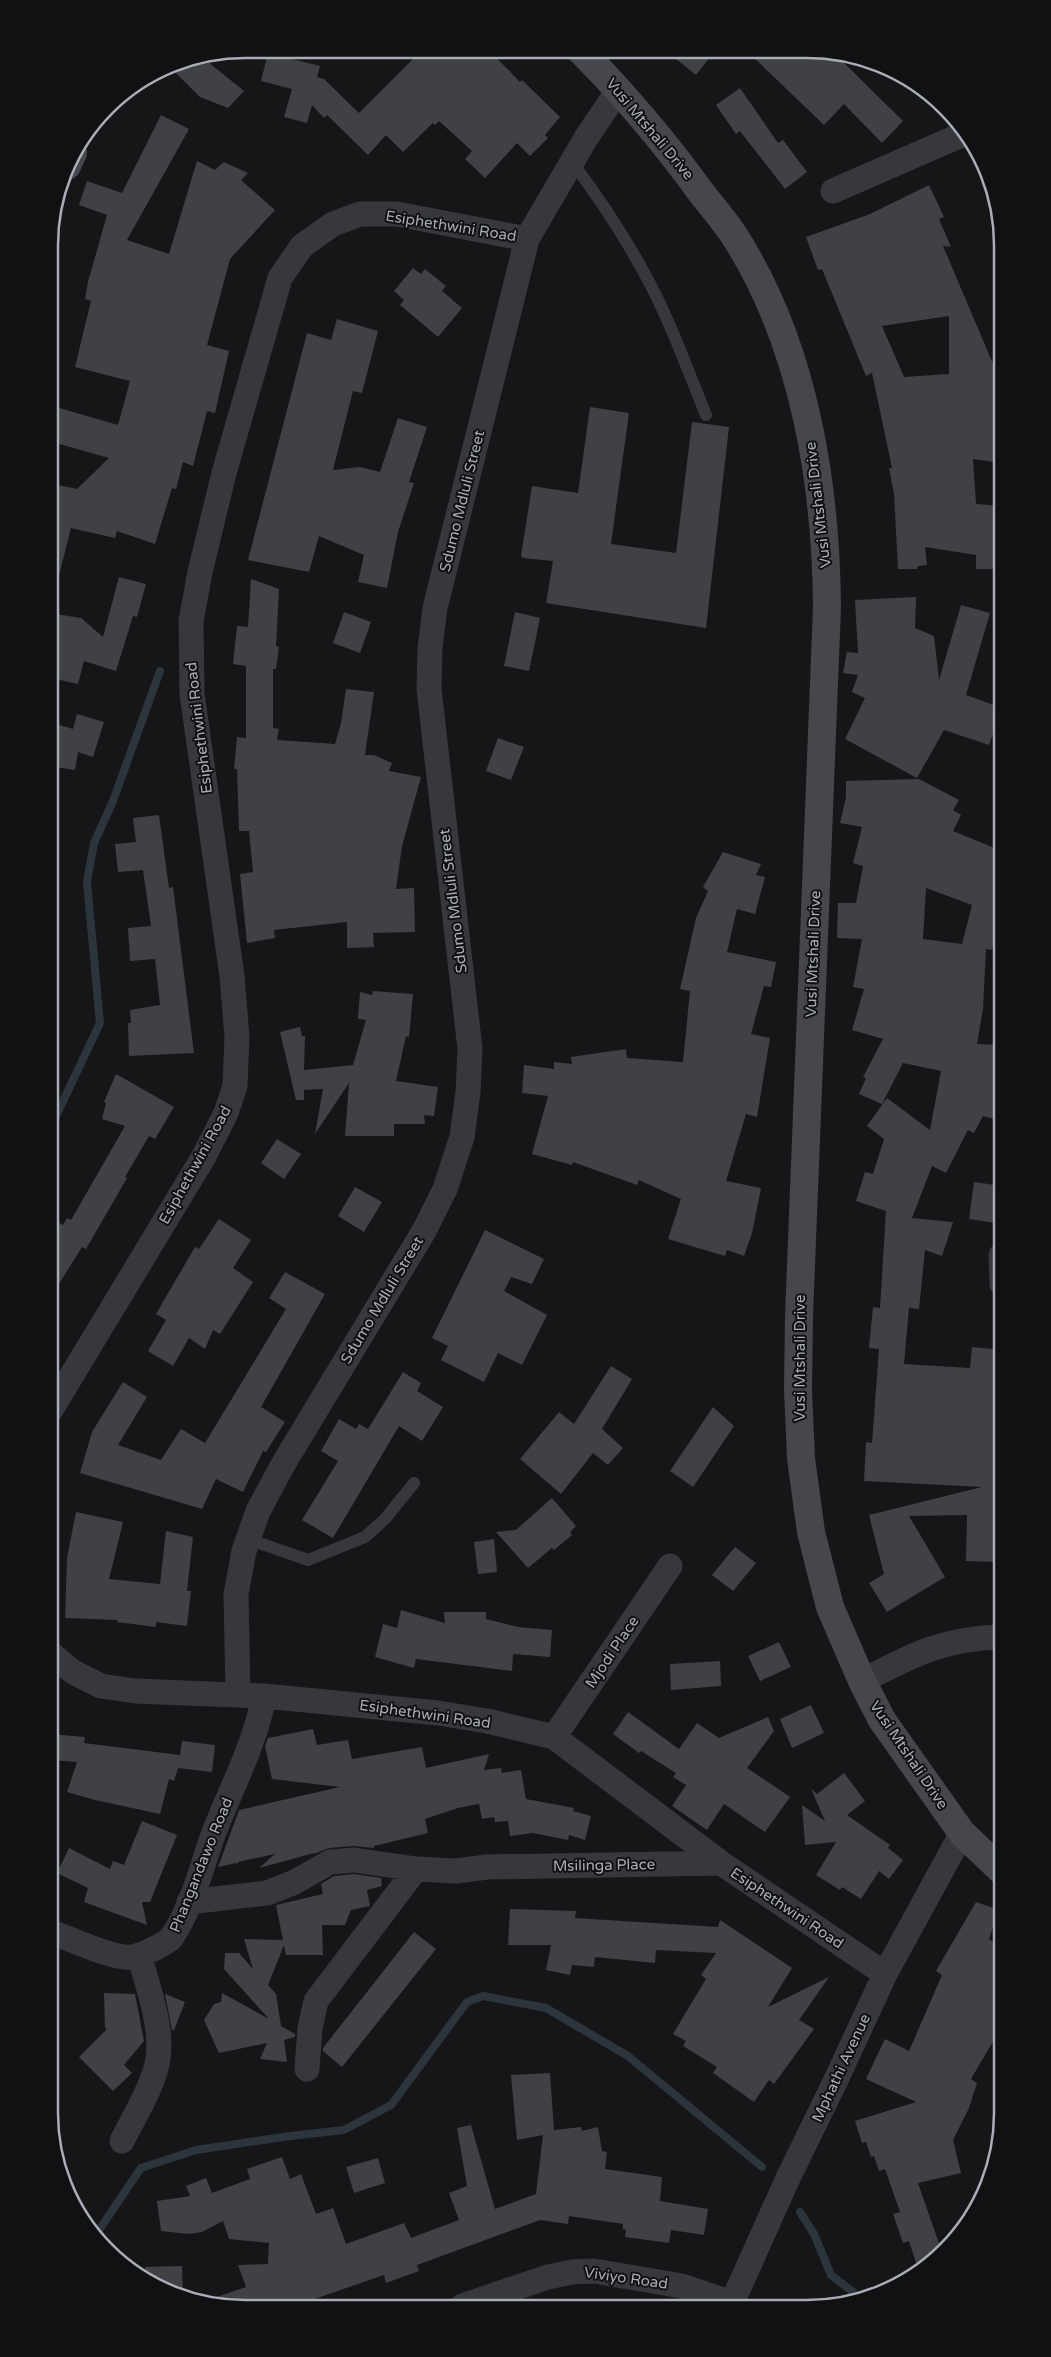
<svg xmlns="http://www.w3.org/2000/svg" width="1051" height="2357" font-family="'Varela Round',sans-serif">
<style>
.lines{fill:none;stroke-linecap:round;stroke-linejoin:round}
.stream{stroke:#2c353c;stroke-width:8}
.building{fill:#404145;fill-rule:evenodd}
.lane{stroke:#37383d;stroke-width:12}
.street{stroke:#37383d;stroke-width:25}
.secondary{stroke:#45474d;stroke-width:28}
.labels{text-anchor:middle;stroke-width:4;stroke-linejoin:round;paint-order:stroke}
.street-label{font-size:15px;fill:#a8adb8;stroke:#111113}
.rim{fill:none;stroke:#a8adb8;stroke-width:2.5}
</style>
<rect width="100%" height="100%" fill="#161618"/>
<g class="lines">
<path class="stream" d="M49,1131l51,-108 -13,-141 7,-39 19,-42 47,-130
M800,2212l14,22 17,41 31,24
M95,2236l46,-68 55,-18 94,-14 54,-6 47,-25 76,-103 16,-6 63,12 82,48 134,111"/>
</g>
<path class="building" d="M422,50h67l31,32 2,-2 38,37 -15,18 3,3 -18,18 -13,-13 -32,35 -20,-19 7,-8 -33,-30 -4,4 -2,-2 -30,29 -17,-17 -18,20 -41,-40 -3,3 -12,-13 -5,18 -23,-6 8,-28 -31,-8 7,-28 52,13 -3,11 7,2 35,34z
M666,51l28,1h20l-18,23z
M748,52h85l70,69 -21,22 -38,-39 -20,21z
M202,57l42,34 -16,17 -28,-11 -32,-32z
M740,88l38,55 5,-3 24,32 -22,17 -45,-58 -4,3 -20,-29z
M161,115l28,14 -62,111 42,14 28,-93 18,9 9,-8 24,11 -7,7 34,30 -45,49 -23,86 22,6 -14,62 -8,-2 -14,55 -10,-4 -7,27 -4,-1 -17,56 -38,-13 -2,7 -44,-10 -14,55 -8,-1v-99l28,6 32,-31 -60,-17v-36l69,20 12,-44 -55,-14 16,-66 -6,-2 3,-17 19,-67 -28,-10 8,-24 35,12z
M929,185l15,32 -5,2 12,28 -8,-1 59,139v78l-29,-4 3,45 26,2v63h-26v-14l-51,-8 2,18 -9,1 -1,3h-19l-4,-75 -5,-26h3l-20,-95 -6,3 -44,-107 -4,1 -12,-33 64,-23zM949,316v58l-45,3 -22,-51z
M413,268l8,6 4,-5 21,17 -4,5 20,17 -24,29 -38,-32 4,-5 -10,-9z
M337,319l41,12 -16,62 -9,-2 -20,79 27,-3 20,5 18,-54 29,9 -18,55 5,1 -16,49 -11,56 -29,-6 6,-27 -45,-19 -10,36 -61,-12 59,-227 24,7z
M590,407l39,6 -18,131 65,9 16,-131 37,5 -23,201 -160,-25 7,-42 -30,-3 -2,-2 11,-70 46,7z
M119,577l27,7 -9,33 -4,-1 -17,55 -32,-10 -6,23 -27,-6 8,-34 -10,-2v-29l32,5 22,19z
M251,579l28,10 -3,57 3,1 -3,22h-3v59l6,1 -2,11 58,4 6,-21 5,-34 28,3 -9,63h9l18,8 -3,8 32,6 -19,69 -6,43 18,-1 1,44 -42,1 1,14 -27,1v-26l-73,8 1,8 -28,5 -7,-69 13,-2 -4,-41h-10l-2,-62h-3l3,-32 9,1v-72l-13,-2 4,-38 11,1z
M916,597l-1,31 19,8 5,44 22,-75 29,8 -24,82 36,13 -13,37 -45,-15 -27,48 -72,-39 20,-41 -13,-6 6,-17 -15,-2 4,-21 11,1 -3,-53z
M344,612l27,10 -11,31 -27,-10z
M515,612l25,6 -11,53 -25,-5z
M77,714l27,8 -11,35 -15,-5 -3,18 -26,-4 2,-14 -2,-1 7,-27 17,5z
M498,738l26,9 -13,33 -25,-9z
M919,779l40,21 -6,10 8,5 -8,16 49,20v53l-10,46 -6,-1 -3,60 -6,35 25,1v76l-19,-5 -9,17 -6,-3 -22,43 -14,-7 -20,52 41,4 -11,34 -17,-6 -6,59 -10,-1 -5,56 66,4 2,-21 30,3 -5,45v51h-2l-2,80h5l-1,36 -31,-1 1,-46 -58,1 36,61 -58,35 -18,-29 15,-9 -15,-59 113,-28 -118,-6 2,-39 6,1 7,-94 -10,-1 4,-41 7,1 6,-97 -30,-10 9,-29 8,2 11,-35 -17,-13 20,-28 43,32 11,-59 -38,-8 -21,41 -23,-10 7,-16 -3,-1 20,-38 -31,-9 12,-41 -11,-2 9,-48 -25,-1 1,-35h18l7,-37 -10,-3 9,-36 -22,-4 6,-26v-16zM926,888l46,17 -10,39 -39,-5z
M159,815l10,73 4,-1 21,166 -65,3 -1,-33h3l-1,-13 30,-5 -5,-46 -25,2 -2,-33 23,-2 -8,-56 -25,2 -3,-28 21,-2 -3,-24z
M723,852l38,12 -5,11 9,2 -10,37 -18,-5 -10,43 49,10 -5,25 -7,-1 -13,48 19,4 -13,79 -11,-3 -20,67 35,7 -9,45 -8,23 -17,-6 -2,6 -57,-17 13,-40 -42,-19 -2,5 -64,-23 -1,3 -40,-11 16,-58 -26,-3 2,-28 30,4v-7l18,2 -1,-7 55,-8 1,9 56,4 7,-71 -10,-2 16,-71 12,-27 -5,-4z
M373,991l40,3 -4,43 -3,-1 -10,45 42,6 -4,29 -10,-1 1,9h-31v12h-49l4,-53 -34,51 8,-45 -19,1v10h-8l-16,-68 20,-5 2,9h3l-1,34 49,-5 13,-45 -8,-1 2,-27 12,3z
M116,1074l58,33 -19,32 -6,-3 -24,41 2,1 -30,52 -11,19 -4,-2 -33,53v-83l14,8 4,-7 4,2 54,-94 -23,-7 4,-16 -2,-1z
M277,1139l24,15 -17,25 -23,-16z
M974,1182l28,4v38l-33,-5z
M355,1187l27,15 -18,30 -26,-16z
M219,1219l32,21 -18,28 20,14 -33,52 -7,-4 -8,19 -16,-11 -16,28 -25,-15 18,-31 -10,-6 39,-67 4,2z
M485,1230l59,29 -12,25 -21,-7 -7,14 43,24 -25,50 -24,-12 -14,29 -43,-22 7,-14 -16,-8z
M285,1272l40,22 -64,113 24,15 -19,30 -3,-1 -20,41 -27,-13 -14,30 -122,-36 12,-41 31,-50 24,15 -29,48 43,15 20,-31 24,14 81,-134 -17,-11z
M611,1366l21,13 -30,50 21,19 -15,17 -15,-12 -32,41 -41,-35 39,-47 15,12z
M403,1372l18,11 -4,8 26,16 -21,34 -23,-15 -66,112 -31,-18 36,-59 -17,-10 18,-32 17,10 3,-5 9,5z
M713,1407l21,19 -41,61 -23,-16z
M552,1498l24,28 -6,6 2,3 -18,15 -2,-2 -24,20 -32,-36 20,-2z
M76,1512l47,10 -14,57 51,5 6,-53 27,6 -6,54h4l-4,35 -31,-4v5l-39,-5 1,-2 -53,-2 2,-60z
M494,1539l3,33 -19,2 -4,-32z
M735,1547l21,16 -23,28 -21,-16z
M401,1610l44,13 -1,-11h42v7l32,8 34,3 -2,27 -37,-3 -1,17 -96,-12 -2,9 -39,-11 8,-33 14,4z
M779,1642l12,25 -31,14 -12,-25z
M720,1661l1,25 -50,4 -1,-26z
M811,1705l13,28 -32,15 -12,-29z
M628,1712l51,37 18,-26 22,15 49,-21 6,14 -27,37 43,29 -25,35 -41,-28 -17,26 -35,-24 14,-21 -13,-8 3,-4 -35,-22 -2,2 -26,-19z
M313,1729l4,16 31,-5 4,19 70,-12 4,21 63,-14 -5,16 17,-2 1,5 19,-3 5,29 48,9 -1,3 18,5 -6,24 -16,-5 -1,5 -35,-7 -23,3 -2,-15 -13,1 -1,-5 -12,2 -3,-15 -21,4 -33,11 3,14 -54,13v2l-21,-2 -24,2 -15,6v-1l-55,15 16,-14 -37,8 -1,3 -1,-2 -18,4 21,-57 101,-23 -68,-8 -7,-33 3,-8z
M50,1734l35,3 -1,6 96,12 2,-14 33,4 -3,27 -34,-4 1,-3 -5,16 -5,-2 -9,35 -65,-14 -28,-8 10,-30 -28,-2z
M844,1773l21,28 -18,14 43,30 -2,3 15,12 -14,19 -10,-8 -18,28 -19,-12 -2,3 -24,-15 20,-33 -31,3 -3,-40 23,16 -14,-32 6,5z
M142,1821l35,14 -27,67h-8l5,23 -63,-23 4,-14 -31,-15 12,-25 41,21 3,-8 11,4z
M354,1874l27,4 1,8 -15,4 3,16 -19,4 -6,15h-23l1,30h-37l-2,-10 -16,40 8,9 5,32 14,8v3l-11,3 3,22 -27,-3 7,-16 -48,10 -15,-33 10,-16 7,-2 1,-9 47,26 -45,-50 1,-16h14l14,16 -9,-30 39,1 -7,-35 47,-11 -2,-10 13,-8z
M976,1902l23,8 -10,29 13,9v78l-31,53 6,4 -8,25 -16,32 8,33 -43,10 24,69 -23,20 -10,-31 -6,2 -10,-29 7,-2 -15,-43 -6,2 -5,-15 -3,1 -5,-15 -4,1 -7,-22 61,-19 -50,-23 19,-40 24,12 33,-76 -6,-4z
M510,1909l66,2 -1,7 143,9 2,-7 72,48 -24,39 61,-30 -30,43 15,9 -40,55 -5,-4 -15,22 -41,-29 4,-6 -34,-21 3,-5 -13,-7 33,-55 -5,-4 15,-22 -60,-3 -1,13 -60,-6 -1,10 -22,-2 -2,10 -24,-5 5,-25h-43z
M414,1932l22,17 -94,118 -19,-16v-3z
M104,1993l31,1 9,47 -20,24 8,8 -19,18 -34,-34 28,-28 -2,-1z
M165,1994l20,8 -11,28h-2z
M550,2073l4,57 27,-3 1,4 16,-4 4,24 5,1 -2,17 57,8 -2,24 48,8 -4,26 -33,-5 -2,13 -44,-6 1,-7 -3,-1v-5l-54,-8 -1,8 -28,-4 -123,45 2,6 -33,12 -2,-8 -87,30h-90l-2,-4 41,-14 -8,-22 30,-1 1,-21 -40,-4 -6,-18 -21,11 -13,2 -28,-3 -4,-30 33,-5 -4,-10 20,-8 6,15 38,-14 -3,-10 35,-12 8,22 11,-5 15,40 17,-6 13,36 58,-21 7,15 48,-18 -10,-27 18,-7 -10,-58 14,-3 24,84 41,-15 7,-59 -26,5 -6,-65z
M378,2158l7,25 -31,10 -8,-26z
M182,2266l1,31 -25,-9 -12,-8 -1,-13z"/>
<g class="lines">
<path class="lane" d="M572,162c37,49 70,101 95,157 14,32 26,64 39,96
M248,1539l60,21 57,-23 20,-18 29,-36"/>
<path class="street" d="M833,191l133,-58
M1001,1255l1,29
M49,1413l154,-255 23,-45 9,-27 2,-49 -5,-61 -40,-282 -1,-73 9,-49 24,-99 56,-195 22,-32 31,-22 27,-10h37l130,25
M49,1652l24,20 28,14 34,5 129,5 174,17 49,8 67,16 167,126 164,111
M862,1681c50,-26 82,-43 140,-44
M238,1695l-2,-101 8,-43 14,-40 27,-50 139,-230 21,-42 17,-52 6,-45 2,-43 -41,-360 1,-41 5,-40 92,-369 59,-101 33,-49
M554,1737l116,-171
M189,1902l78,-9 28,-11 35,-20 24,-2 62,9 40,2 31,-4 234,-4
M49,1932c20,5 64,28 83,25 8,-1 36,-14 40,-20 20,-30 29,-68 41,-102 18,-47 42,-90 51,-139
M307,2069l3,-41 6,-27 100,-132
M122,2141c11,-22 28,-50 34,-73 10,-33 -8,-81 -17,-113
M462,2306l86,-29 24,-5 22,-1 88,15 50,17
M732,2308v-5l56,-125 47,-96 50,-108 77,-141"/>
<path class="secondary" d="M581,51c45,45 85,93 122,144 12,15 24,29 34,45 67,107 89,243 90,367l-28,709 -1,74 3,68 10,74 19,75 32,74 20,39 80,113 40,38
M67,166l6,-13"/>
</g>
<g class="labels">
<g class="street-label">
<text transform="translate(650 129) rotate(50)" y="5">Vusi Mtshali Drive</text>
<text transform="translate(451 226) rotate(9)" y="5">Esiphethwini Road</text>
<text transform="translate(462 501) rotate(-76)" y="5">Sdumo Mdluli Street</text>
<text transform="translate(818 505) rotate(-97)" y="5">Vusi Mtshali Drive</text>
<text transform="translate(199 728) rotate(-97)" y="5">Esiphethwini Road</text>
<text transform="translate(453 901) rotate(-97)" y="5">Sdumo Mdluli Street</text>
<text transform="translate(813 954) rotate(-88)" y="5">Vusi Mtshali Drive</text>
<text transform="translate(195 1165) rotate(-61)" y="5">Esiphethwini Road</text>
<text transform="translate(382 1300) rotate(-59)" y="5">Sdumo Mdluli Street</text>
<text transform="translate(800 1358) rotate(-90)" y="5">Vusi Mtshali Drive</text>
<text transform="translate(612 1652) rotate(-56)" y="5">Mjodi Place</text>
<text transform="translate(425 1714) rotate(8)" y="5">Esiphethwini Road</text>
<text transform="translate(909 1755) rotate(56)" y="5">Vusi Mtshali Drive</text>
<text transform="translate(201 1865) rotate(-68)" y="5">Phangandawo Road</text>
<text transform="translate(604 1865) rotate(-1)" y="5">Msilinga Place</text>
<text transform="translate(787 1908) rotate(34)" y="5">Esiphethwini Road</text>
<text transform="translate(841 2068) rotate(-65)" y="5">Mphathi Avenue</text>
<text transform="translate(626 2278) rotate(8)" y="5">Viviyo Road</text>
</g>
</g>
<path d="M0 0H1051V2357H0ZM245 58H807A187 187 0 0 1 994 245V2113A187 187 0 0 1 807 2300H245A187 187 0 0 1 58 2113V245A187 187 0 0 1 245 58Z" fill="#111113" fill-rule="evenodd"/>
<path class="rim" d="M245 58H807A187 187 0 0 1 994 245V2113A187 187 0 0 1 807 2300H245A187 187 0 0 1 58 2113V245A187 187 0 0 1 245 58Z"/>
</svg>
